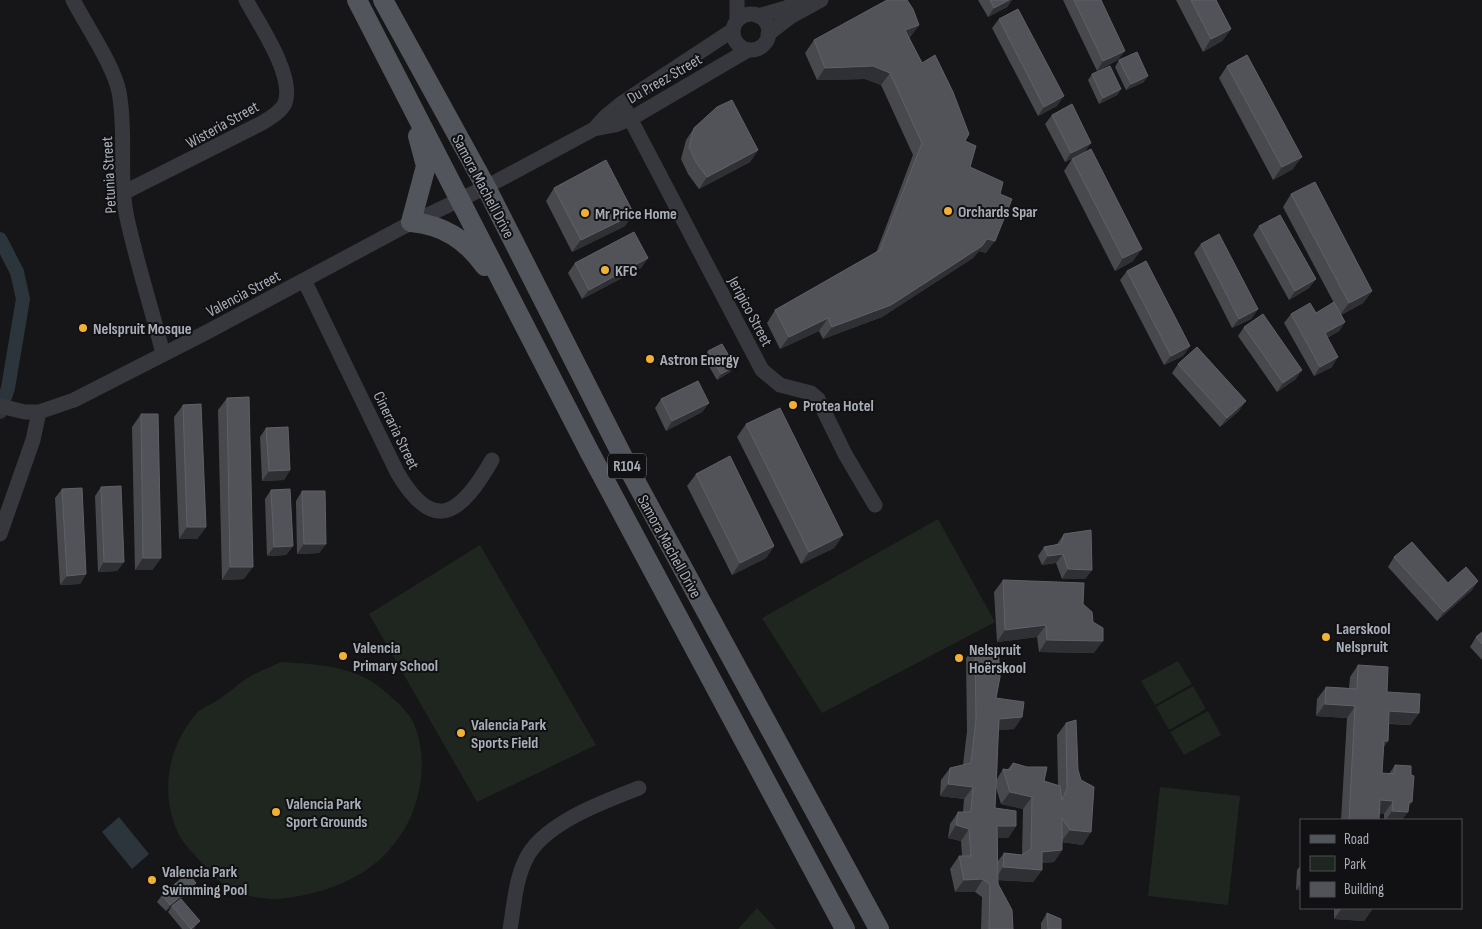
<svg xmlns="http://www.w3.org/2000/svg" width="1482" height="929" font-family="'Sofia Sans Condensed',sans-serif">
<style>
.green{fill:#1e261f}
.water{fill:#2c353c}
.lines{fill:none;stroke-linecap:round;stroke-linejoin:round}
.canal{stroke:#2c353c;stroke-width:14}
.minor{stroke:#37383d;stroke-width:15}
.major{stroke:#53555c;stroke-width:20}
.wall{fill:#47494d;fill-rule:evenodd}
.shaded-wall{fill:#2f3033}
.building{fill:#525359;stroke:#5f6168}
.poi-dot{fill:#f2b134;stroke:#111113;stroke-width:2}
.labels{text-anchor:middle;stroke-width:4;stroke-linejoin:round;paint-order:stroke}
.shield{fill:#111113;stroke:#7b7e86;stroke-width:1}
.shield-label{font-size:15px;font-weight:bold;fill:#a8adb8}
.street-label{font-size:16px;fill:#a8adb8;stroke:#111113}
.poi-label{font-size:16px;font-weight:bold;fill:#a8adb8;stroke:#111113;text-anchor:start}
</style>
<rect width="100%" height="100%" fill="#161618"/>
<path class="green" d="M938,519l57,103 -173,91 -60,-95z
M480,545l116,200 -119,57 -108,-188z
M1178,661l14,23 -37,21 -14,-24z
M281,662c30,2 63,3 90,19 13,9 38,29 43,43 17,41 5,94 -25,126 -25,29 -65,43 -102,48 -26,4 -61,-5 -77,-26 -10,-12 -25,-25 -32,-39 -18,-40 -11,-85 18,-119 5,-6 16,-10 22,-14 11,-7 21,-17 31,-23 10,-6 22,-10 32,-15z
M1193,686l13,23 -37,21 -13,-23z
M1208,711l13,24 -37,20 -14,-23z
M1160,787l80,9 -12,109 -80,-9z
M757,908l19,21h-38z"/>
<path class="water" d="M119,817l30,37 -17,15 -30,-37z"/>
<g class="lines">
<path class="canal" d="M0,239l17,33 6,27 -15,89 -8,24"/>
<path class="minor" d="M73,0c13,25 41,66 46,92 8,42 -1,84 8,126 10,46 25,91 36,136
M737,0v20
M733 32a18 18 0 1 1 36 0a18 18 0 1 1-36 0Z
M758,16l28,-8 15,-8
M768,34l22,-17 31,-17
M622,103l140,267 18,15 31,8 7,6 27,55 30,51
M594,129l12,-13 16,-13 111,-73
M123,193l139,-70c8,-5 19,-11 23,-20 10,-27 -26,-79 -39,-103
M304,280l93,192c37,64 64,42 95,-12
M0,406l25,6h14l35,-12 135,-69 194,-104 83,-40 108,-58 21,-4 17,-7 116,-68
M0,534l33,-94 6,-28
M510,929c4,-22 5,-47 15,-68 16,-37 78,-59 114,-73"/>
<path class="major" d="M357,0l232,451 256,478
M383,0l103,187 145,286 248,456
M418,136l8,30 -15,56c33,3 55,18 74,44"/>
</g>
<path class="wall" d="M978,0h34l-5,7 -19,10z
M1063,0h38l17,60 -21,11z
M1176,0h40l15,29 -9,12 -19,11z
M999,19l58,87 -19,10 -46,-88z
M919,25l-9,12 -1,1 56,103 21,112 -7,-2 -6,7 -91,59 -59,22 -4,-8 -39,18 -13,-26 8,-13 101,-57 37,-98 -32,-70 -16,-6 -48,1 -12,-27 9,-13z
M1119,60l25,22 -18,8 -11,-23z
M1227,66l66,103 -20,11 -54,-102z
M1092,74l29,15 -4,6 -18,9 -11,-24z
M1052,115l33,37 -20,10 -20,-38z
M694,128l64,22 -8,12 -51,27 -11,-15 -7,-15 5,-19z
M1072,159l61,102 -18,10 -51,-100z
M554,188l71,38 -53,26 -26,-51z
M1291,194l81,97 -9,12 -22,12 4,7 -6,9 -12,7 5,29 -18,9 -30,-53 7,-9 25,-1 18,-10 -51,-96z
M1259,226l57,53 -7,9 -20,12 -36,-65z
M1201,244l57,65 -7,10 -19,9 -38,-75z
M648,258l-7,10 -59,31 -14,-26 7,-10z
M1127,271l63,75 -7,10 -19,9 -44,-85z
M1244,327l52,52 -19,13 -39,-56z
M708,351l22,21 -13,8 -13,-22z
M1178,364l61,47 -19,16 -48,-54z
M227,398l17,181 -22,1 -4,-170z
M661,399l48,4 -7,9 -36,19 -11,-23z
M183,405l23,122 -9,12h-18l-5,-122z
M141,414l20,144 -9,12h-17l-3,-143z
M746,424l97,111 -9,13 -33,16 -64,-127z
M266,428l24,42 -6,10 -22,1 -2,-44z
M696,474l78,72 -8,12 -34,17 -45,-89z
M101,487l23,75 -7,9 -19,1 -3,-76z
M62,489l24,85 -6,10 -20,1 -5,-87z
M271,490l22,56 -7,9 -19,1 -2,-57z
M302,491l24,53 -7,9 -22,1 -1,-53z
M1064,534l28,36 -7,9h-23l-6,-16 -14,2 -4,-9 6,-9 13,-3z
M1394,557l54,26 30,-2 -6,9 -35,31 -49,-54z
M1003,580l80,24 11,49 -55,-1 -2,-15 -40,5 -3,-50z
M1482,632v28l-12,-13 6,-10z
M975,646l21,52 26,19 -8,12 -16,1 -1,49 6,-10 4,1 6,-7 31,18 14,5 -1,-51 9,-12 12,47 5,75 -21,-3v8l-8,12 -12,1v7l-9,12 -35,-2v4l15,45h-32l1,-32 -7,-5h-20l-5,-23 9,-13h3l-1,-15 -13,-3 2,-14 8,-12h5l1,-13 -24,-3 1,-16 9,-12 13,-3 4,-34 -1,-73zM996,788l5,16 22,5 -1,46 -18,-2 -6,8v-23h10l8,-12 -21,-18z
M1358,665l29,27 32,21 -9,12 -21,-1 -1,17 -5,7 -1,25 7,1 6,-9 13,43 -6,12h-18v-6l-5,-1v7h-38l6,-102 -31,-2 1,-17 9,-12 23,1 1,-11z
M1301,865v25h-5l1,-20z
M192,889l-26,22 -9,-9 5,-7z
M172,906l23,21 -1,2h-12l-14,-17z
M1334,908h39l-9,13 -30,-2z
M1047,913l14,16h-20v-6z"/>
<path class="shaded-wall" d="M1009,0h3l-5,7 -19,10 6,-9z
M919,25l-9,12 -14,6 9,-13z
M1231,29l-9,12 -19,11 8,-13z
M1125,51l-7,9 -21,11 6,-10z
M873,66l17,7 -9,12 -16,-6 -48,1 8,-12z
M1148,76l-4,6 -18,8 5,-6z
M1121,89l-4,6 -18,9 4,-6z
M1064,96l-7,10 -19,10 6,-9z
M1091,143l-6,9 -20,10 6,-9z
M758,150l-8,12 -51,27 8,-12z
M1302,157l-9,12 -20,11 9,-13z
M634,214l-9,12 -53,26 9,-12z
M987,239l8,2 -9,12 -7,-2 -6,7 -91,59 -59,22 9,-12z
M1142,249l-9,12 -18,10 8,-13z
M648,258l-7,10 -59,31 7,-9z
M1316,279l-7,9 -20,12 6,-9z
M1372,291l-9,12 -23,12 9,-12z
M1258,309l-7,10 -19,9 7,-9z
M828,318l-9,13 -39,18 9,-12z
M1345,322l-6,9 -21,12 7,-10z
M1190,346l-7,10 -19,9 7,-9z
M1338,357l-6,10 -18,9 6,-9z
M735,366l-5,6 -13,8 4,-6z
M1302,370l-6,9 -19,13 6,-9z
M1246,401l-7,10 -19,16 7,-9z
M709,403l-7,9 -36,19 6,-10z
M290,470l-6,10 -22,1 7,-10z
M187,527h19l-9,12h-18z
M843,535l-9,13 -33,16 8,-12z
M304,544h22l-7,9 -22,1z
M293,546l-7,9 -19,1 7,-9z
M774,546l-8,12 -34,17 8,-12z
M1063,554l-7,9 -14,2 6,-9z
M143,558h18l-9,12h-17z
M104,562h20l-7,9 -19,1z
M230,567h23l-9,12 -22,1z
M1068,569l24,1 -7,9h-23z
M86,574l-6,10 -20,1 7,-9z
M1478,581l-6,9 -35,31 7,-9z
M1046,625l-9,12 -40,5 8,-12z
M1047,640l56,1 -9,12 -55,-1z
M1325,704l30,2 -8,12 -31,-2z
M1389,711l30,2 -9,12 -29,-2z
M1022,717l-8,12 -24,2 9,-12z
M1384,741h4l-9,12z
M948,784l25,3 -9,12 -24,-3z
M1010,792l22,5 -9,12 -22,-5z
M1380,800l13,1 -9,13 -13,-1z
M1409,802h3l-6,10h2l-6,8h-16l6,-9z
M956,825l13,4 -8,12 -13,-3z
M997,826h19l-8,12h-19z
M1070,830l21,2 -8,13 -22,-3z
M1062,850l-8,12 -21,2 9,-12z
M1003,867l39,3 -9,12 -38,-2z
M983,879l-8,13h-20l9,-12z
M196,883l-4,6 -26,22 4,-6z
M1301,883v7h-5z
M1342,908h31l-9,13 -30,-2z
M200,921l-5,6 -1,2h-3z"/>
<path class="building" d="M887,0h20l6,9 6,16 -14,5 17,33 13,-8 18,37 16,42 -4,7 11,5 -6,21 33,15 -3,12 12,5 -17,42 -8,-2 -5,7 -91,59 -59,22 -4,-9 -39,19 -14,-27 105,-60 42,-107 -32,-70 -17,-7 -48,2 -11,-28z
M990,0h19l-15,8z
M1074,0h27l24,51 -22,10z
M1191,0h25l15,29 -20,10z
M1018,9l46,87 -20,11 -45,-88z
M1137,52l11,24 -17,8 -12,-24z
M1247,55l55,102 -20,10 -55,-101z
M1110,66l11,23 -18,9 -11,-24z
M732,100l26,50 -51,27 -11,-15 -7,-15 5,-19 23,-21z
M1072,104l19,39 -20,10 -19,-38z
M1091,149l51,100 -19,9 -51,-99z
M606,160l28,54 -53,26 -27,-52z
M1315,182l57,109 -23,12 -58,-109z
M1280,215l36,64 -21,12 -36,-65z
M634,232l14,26 -59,32 -14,-27z
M1219,234l39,75 -19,10 -38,-75z
M1146,261l44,85 -19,10 -44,-85z
M1334,302l11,20 -20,11 13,24 -18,10 -29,-53 19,-11 6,10z
M1263,314l39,56 -19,13 -39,-56z
M722,344l13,22 -14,8 -13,-23z
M1197,347l49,54 -19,17 -49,-54z
M698,381l11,22 -37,18 -11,-22z
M249,397l4,170h-23l-3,-169z
M201,404l5,123h-19l-4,-122z
M780,408l63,127 -34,17 -63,-128z
M141,414h17l3,144h-18z
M288,427l2,43 -21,1 -3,-43z
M730,456l44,90 -34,17 -44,-89z
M121,486l3,76h-20l-3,-75z
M82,488l4,86 -19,2 -5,-87z
M290,489l3,57 -19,1 -3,-57z
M302,491h23l1,53h-22z
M1091,530l1,40 -24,-1 -5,-15 -15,2 -4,-9 17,-3 3,-10z
M1412,542l36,41 18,-16 12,14 -34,31 -50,-55z
M1003,580l81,3 -1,21 9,8 1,10 10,6v13l-56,-1 -1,-15 -41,5z
M1482,632v12l-6,-7z
M975,646l23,1 2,30 -4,21 28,4 -2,15 -23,2 -4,89 21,3v15h-19l1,58 14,26 1,19h-24l1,-44 -7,-6 -19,1 -5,-24h12l-2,-27 -13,-4 2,-13h13l2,-25 -25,-3 2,-16 21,-5 5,-44z
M1358,665l30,2 -1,25 33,2 -1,19 -30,-2 -1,30h-4l-2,32 12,1 1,-9 16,1v9l3,1 -2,26h-3l-1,10 -16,-1 1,-10 -13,-1 -1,20h-30l6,-114 -30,-2 1,-17 31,2z
M1076,720l2,50 3,10 13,7 -3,45 -21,-2 -8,-12v32l-20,2v18l-39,-3 1,-14 18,2 9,-6 1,-52 -22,-5 -7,-23 7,1 3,-7 14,4h20l-3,14 16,5 2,14 5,-11 -1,-66z
M188,873l8,10 -26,22 -8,-10z
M181,899l19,22 -9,8 -19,-23z
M1047,913l14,6v10h-13z"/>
<g class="poi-dot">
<circle cx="948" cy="211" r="5"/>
<circle cx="585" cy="213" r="5"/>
<circle cx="605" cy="270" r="5"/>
<circle cx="83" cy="328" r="5"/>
<circle cx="650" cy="359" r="5"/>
<circle cx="793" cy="405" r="5"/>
<circle cx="1326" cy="637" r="5"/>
<circle cx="343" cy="656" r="5"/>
<circle cx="959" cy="658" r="5"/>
<circle cx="461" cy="733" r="5"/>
<circle cx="276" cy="812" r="5"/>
<circle cx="152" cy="880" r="5"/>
</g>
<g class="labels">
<rect class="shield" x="608" y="453.5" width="38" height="25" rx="4"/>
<g class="shield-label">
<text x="627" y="471">R104</text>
</g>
<g class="street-label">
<text transform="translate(664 78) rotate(-30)" y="6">Du Preez Street</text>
<text transform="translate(222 124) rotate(-29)" y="6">Wisteria Street</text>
<text transform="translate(108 175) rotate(-93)" y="6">Petunia Street</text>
<text transform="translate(484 186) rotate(62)" y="6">Samora Machell Drive</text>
<text transform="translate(243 293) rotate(-28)" y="6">Valencia Street</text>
<text transform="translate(751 311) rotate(62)" y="6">Jeripico Street</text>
<text transform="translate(397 430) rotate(64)" y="6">Cineraria Street</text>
<text transform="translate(670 546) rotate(61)" y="6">Samora Machell Drive</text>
</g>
<g class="poi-label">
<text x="958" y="217">Orchards Spar</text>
<text x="595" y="219">Mr Price Home</text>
<text x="615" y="276">KFC</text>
<text x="93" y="334">Nelspruit Mosque</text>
<text x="660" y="365">Astron Energy</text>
<text x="803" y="411">Protea Hotel</text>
<text x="1336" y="634">Laerskool<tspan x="1336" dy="18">Nelspruit</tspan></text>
<text x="353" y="653">Valencia<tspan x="353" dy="18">Primary School</tspan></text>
<text x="969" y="655">Nelspruit<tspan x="969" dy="18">Hoërskool</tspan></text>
<text x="471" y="730">Valencia Park<tspan x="471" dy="18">Sports Field</tspan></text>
<text x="286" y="809">Valencia Park<tspan x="286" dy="18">Sport Grounds</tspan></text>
<text x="162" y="877">Valencia Park<tspan x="162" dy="18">Swimming Pool</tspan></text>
</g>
</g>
<rect x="1300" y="819" width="162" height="90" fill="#111113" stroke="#4d4f55"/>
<rect x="1310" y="835" width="25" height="8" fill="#53555c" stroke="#4d4f55"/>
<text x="1344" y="844" font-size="15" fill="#a8adb8">Road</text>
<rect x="1310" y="856" width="25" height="15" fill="#1e261f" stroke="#4d4f55"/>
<text x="1344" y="869" font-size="15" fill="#a8adb8">Park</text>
<rect x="1310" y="882" width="25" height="15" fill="#525359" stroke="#4d4f55"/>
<text x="1344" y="894" font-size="15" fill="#a8adb8">Building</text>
</svg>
